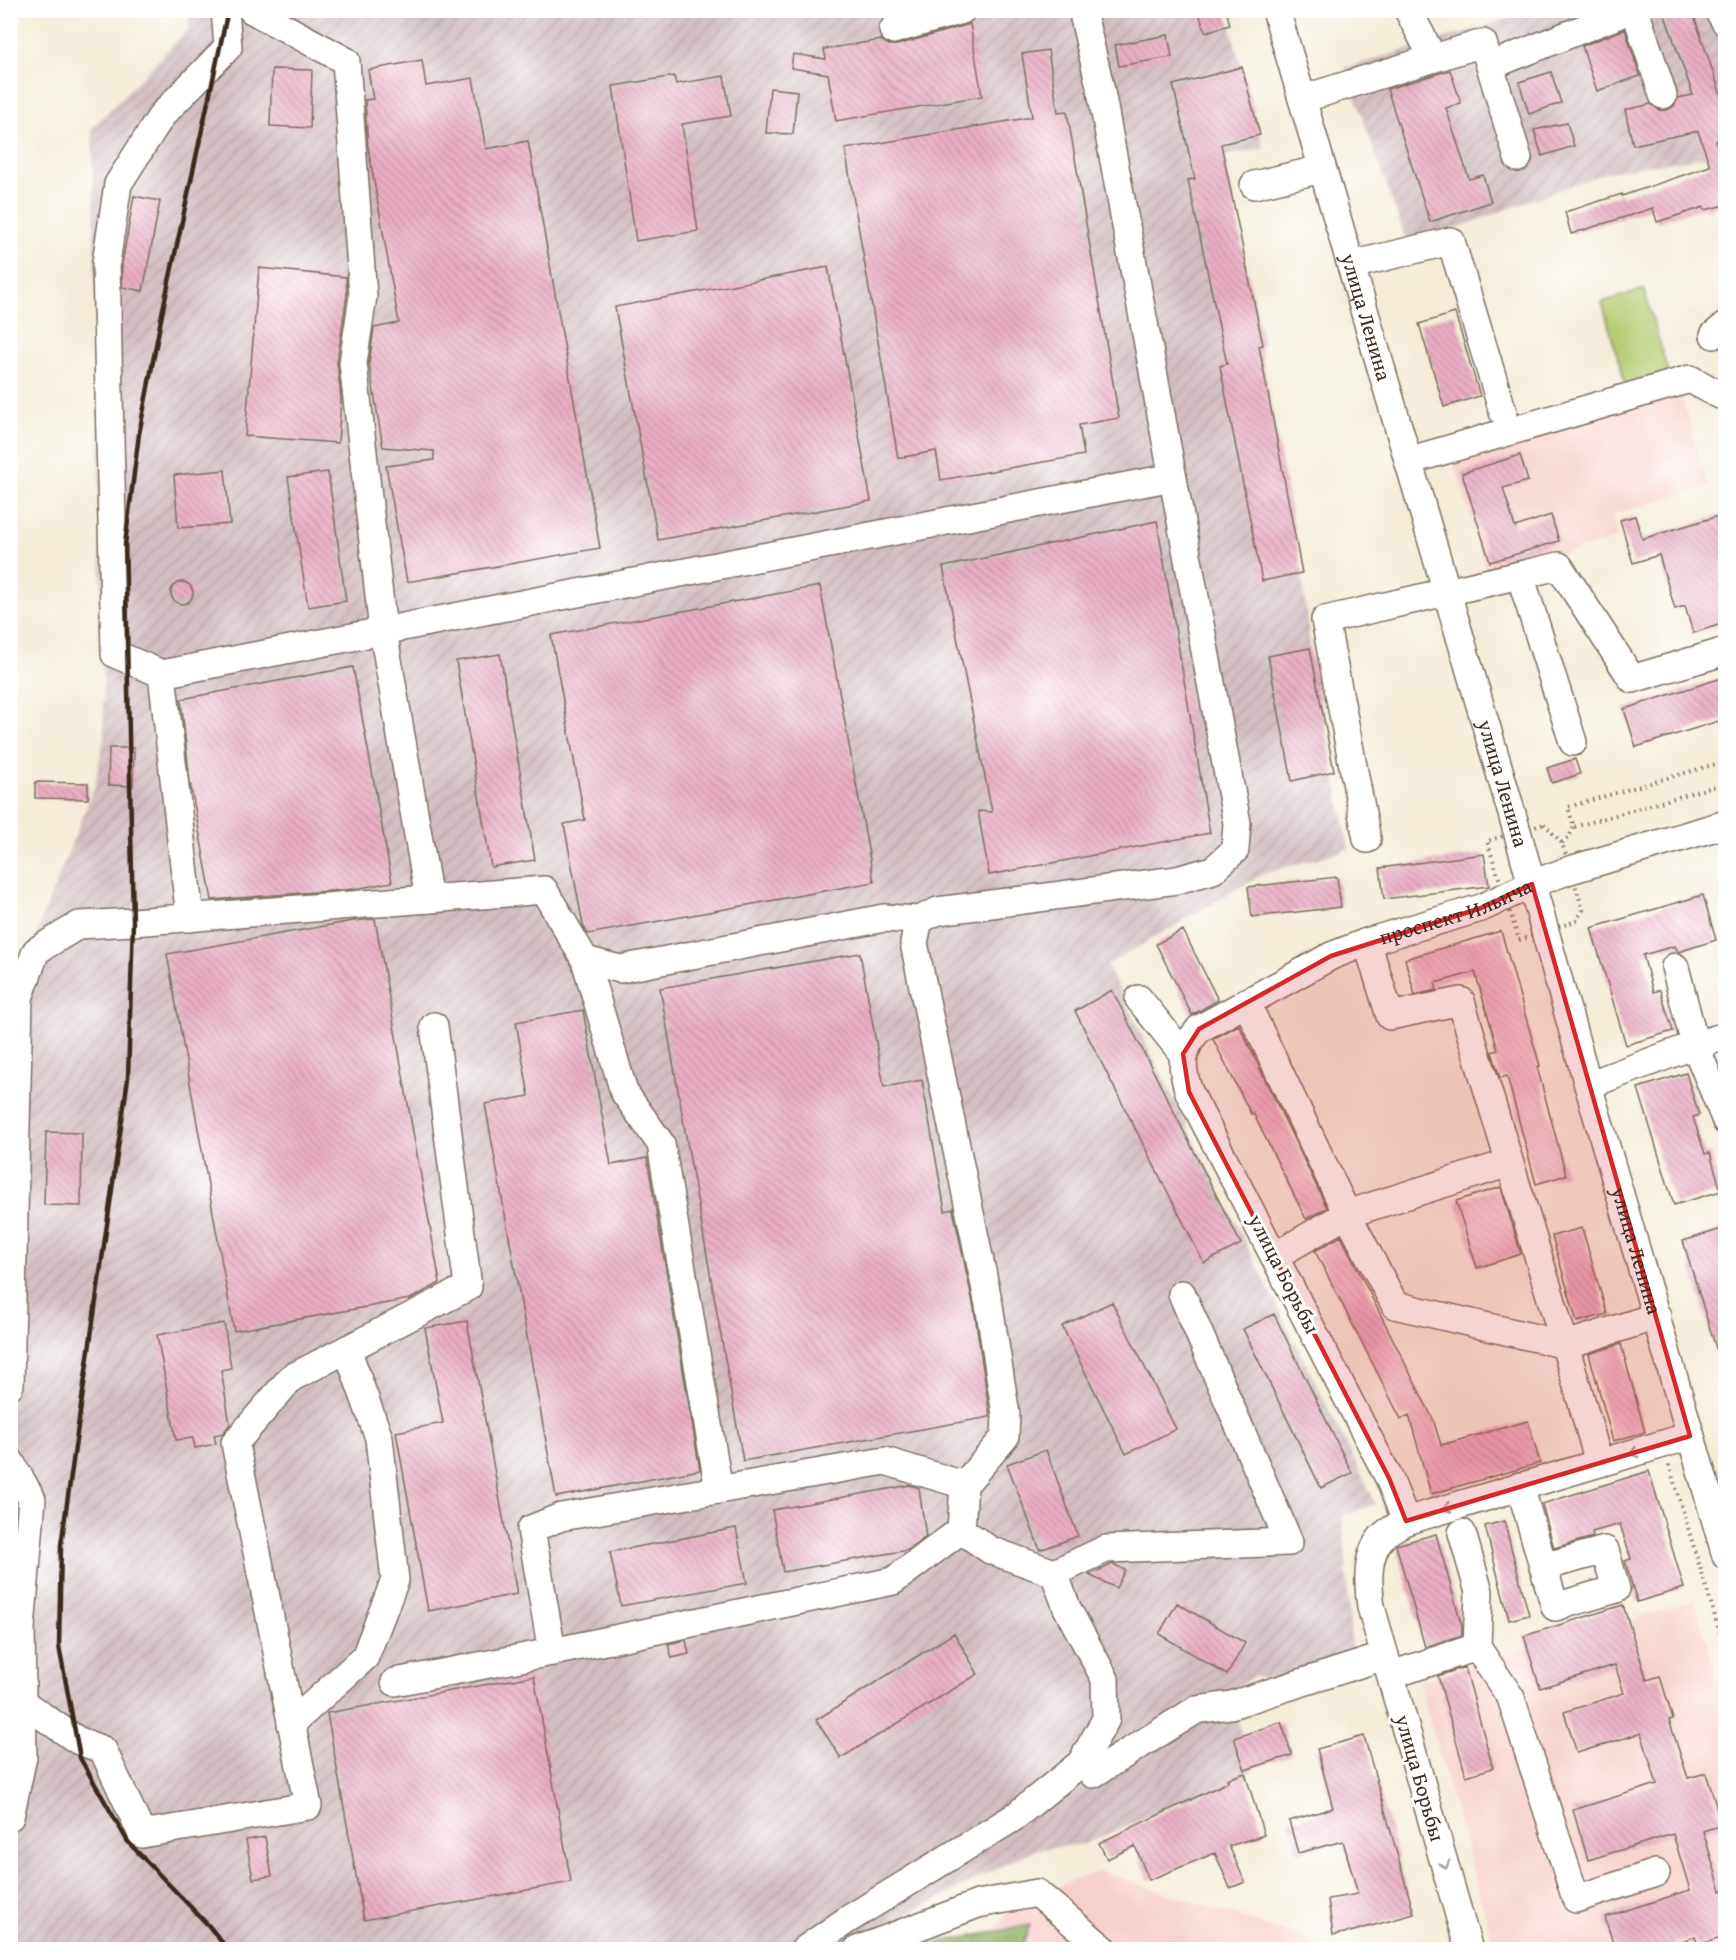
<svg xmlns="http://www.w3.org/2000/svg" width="1736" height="1960" font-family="'Gentium Book Plus',serif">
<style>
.built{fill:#f7d0ca}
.industrial{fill:url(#industrial-furrows)}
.forest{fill:url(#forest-crowns);stroke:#656c40;stroke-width:1.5}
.park{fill:#b4ca6e;stroke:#787a46;stroke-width:1.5}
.building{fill:url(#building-back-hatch)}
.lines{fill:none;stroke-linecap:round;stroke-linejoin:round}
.minor-casing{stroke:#7c6e5f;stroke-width:30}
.path{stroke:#7c6e5f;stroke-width:4;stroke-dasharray:1.5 4.5;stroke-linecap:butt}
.minor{stroke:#fff;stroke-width:27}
.rail{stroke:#3b2a1e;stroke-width:4.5}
.oneway{stroke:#a79f9a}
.marked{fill:#d62828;fill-opacity:0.2;stroke:#d62828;stroke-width:4.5;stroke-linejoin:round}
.labels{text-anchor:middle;stroke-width:6;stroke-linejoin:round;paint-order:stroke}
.street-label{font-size:21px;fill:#3b2a1e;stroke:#fff}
</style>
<defs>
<pattern id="industrial-furrows" width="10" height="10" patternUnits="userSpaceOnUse" patternTransform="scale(1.5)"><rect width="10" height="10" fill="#d2bec2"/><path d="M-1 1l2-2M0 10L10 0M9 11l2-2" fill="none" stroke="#b5a3a6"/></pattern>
<pattern id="forest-crowns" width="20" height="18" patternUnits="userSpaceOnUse" patternTransform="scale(1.5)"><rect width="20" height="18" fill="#8fae61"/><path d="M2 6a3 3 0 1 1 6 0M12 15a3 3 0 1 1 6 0" fill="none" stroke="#768e4f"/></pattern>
<pattern id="building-back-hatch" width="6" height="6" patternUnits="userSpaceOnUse" patternTransform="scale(1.5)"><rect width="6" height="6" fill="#ebaec5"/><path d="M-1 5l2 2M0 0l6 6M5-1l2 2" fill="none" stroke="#c08e9f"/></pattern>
</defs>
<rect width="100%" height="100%" fill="#fff"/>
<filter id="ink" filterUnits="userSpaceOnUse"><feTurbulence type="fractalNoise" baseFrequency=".0167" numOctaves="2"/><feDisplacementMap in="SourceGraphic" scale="12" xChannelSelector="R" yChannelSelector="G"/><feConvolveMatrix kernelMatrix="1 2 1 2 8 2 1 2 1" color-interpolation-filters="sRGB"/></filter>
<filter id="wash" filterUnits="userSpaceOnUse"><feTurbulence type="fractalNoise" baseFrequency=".008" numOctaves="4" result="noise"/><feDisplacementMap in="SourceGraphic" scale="24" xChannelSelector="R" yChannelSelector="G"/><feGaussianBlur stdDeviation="1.35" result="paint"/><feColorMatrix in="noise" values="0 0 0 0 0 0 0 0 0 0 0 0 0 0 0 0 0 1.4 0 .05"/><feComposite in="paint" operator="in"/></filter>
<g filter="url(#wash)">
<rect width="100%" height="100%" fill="#f4ecd8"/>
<path class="built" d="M1680,392l28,94 -96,29 6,23 -130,39 -35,-118z
M1695,1601l30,105v243h-230l-77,-268z
M1100,1871l212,70 3,8 -334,1 34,-49z"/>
<path class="industrial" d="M190,11h1036l38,137 -39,8 77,417 8,75 39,201 -86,25 -156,91 269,539 -33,11 9,142 -78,23 -21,-4 -25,17 27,77 -170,74 -52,6 -192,99 -830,1 -1,-929 4,-32 81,-204 9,-48 -12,-609 97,-100z
M1516,11h209v143l-118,18 -199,74 -63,-178 173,-52z"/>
<path class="forest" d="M1030,1925l-9,24h-112l5,-2z"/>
<path class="park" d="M1644,289l24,83 -43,12 -23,-82z"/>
<g id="blocks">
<path class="building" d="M1198,10h28l4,15 -25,7z
M1663,10h29l33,97v30l-9,4 9,36v28l-20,5 -1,-3 -47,15 -4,-14 -82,26 -6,-22 57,-18v2l88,-30 -12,-35 -65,14 -8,-35 26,-6 8,6h8l7,-4 4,-8 15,-3z
M970,24l12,72 -146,25 -8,-47 -37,-6 2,-14 33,5 -2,-10 57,-9 8,5h8z
M1625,29l15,47 -43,15 -15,-45z
M1168,35l4,22 -53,9 -4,-21z
M1048,50l10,62 9,-1 52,307 -40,7 5,30 -143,25 -5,-29 -38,7 -53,-309 187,-32 -10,-63z
M422,60l4,26 47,-8 13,71 42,-8 72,407 -193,34 -21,-116 48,-6v-9l-51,-4 -14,-84 5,-35 25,-5 -31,-176 -3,-47 8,-1 -5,-29z
M1242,67l18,68 -39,9 42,201 -4,1 43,227 -40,8 -42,-215 7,-2 -39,-184 7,-1 -22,-94z
M272,69l40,1 -2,58 -40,-2z
M1450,70l11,33 -15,5 23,71 14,-4 8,27 -61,20 -43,-133z
M1551,72l10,31 -32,11 -10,-32z
M674,76l2,8 48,-8 7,40 -49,8 16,107 -62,10 -23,-155z
M770,88l27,3 -4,43 -27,-1z
M1567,123l7,23 -32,10 -8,-26z
M134,196l26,5 -17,90 -21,-4v-23z
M828,267l43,234 -213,39 -43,-233z
M259,268l87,9 1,18 -10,66 4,37 -3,45 -93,-7z
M1455,313l25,83 -36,11 -25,-83z
M1520,455l8,26 -25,7 12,39 36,-12 8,26 -69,21 -28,-89z
M225,470l5,54 -52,4 -4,-53z
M328,472l18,129 -38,6 -20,-130z
M1725,514v109l-32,10 -8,-27 -10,3 -16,-54 -26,8 -13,-43 15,-4 7,23z
M1157,521l53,312 -221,42 -11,-64 14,1 -49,-245z
M171 593a11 11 0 1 1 22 0a11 11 0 1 1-22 0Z
M820,586l54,296 -286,52 -5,-9 -19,-101 21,-4 -34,-185z
M1310,648l24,123 -42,10 -24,-125z
M500,654l35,206 -44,7 -35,-206z
M353,667l39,215 -37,7 -143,11 -22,-118 -9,-83z
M1725,677v42l-89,28 -12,-38z
M109,748h25l-1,38 -25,-1z
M1575,759l5,15 -28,9 -5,-15z
M35,782l53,1v16l-53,-1z
M1484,854l5,32 -105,13 -4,-31z
M1337,877l4,30 -89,10 -4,-30z
M1703,895l13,45 -38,12 -3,-6 -32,9 10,37 7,-2 13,41 -47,14 -35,-117z
M375,919l65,364 -30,16 -176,32 -67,-377 186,-33z
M1183,930l35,70 -26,15 -36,-71z
M1501,931l39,135 -3,1 29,108 -30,9 -29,-108 -7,2 -8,-26 6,-2 -23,-78 -40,11 2,7 -22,5 -10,-36z
M860,953l24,134 38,-7 23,131 8,-2 21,99 16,109 -247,44 -83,-473z
M1112,990l129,254 -37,19 -129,-252z
M583,1010l28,155 36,-7 53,312 -144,27 -71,-393 44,-8 -13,-74z
M1239,1025l88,183 -21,11 -53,-106 -2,1 -38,-75z
M1686,1073l13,42 -6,2 12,37 5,-1 11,38 -47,14 -36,-117z
M46,1132l36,1 -1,73 -37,-1z
M1501,1187l20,67 -44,14 -21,-67z
M1582,1228l25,86 -30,8 -25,-86z
M1725,1228v140h-3l-39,-127z
M1341,1236l92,183 8,26 87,-24 12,42 -109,31 -22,-79 -8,4 -86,-168z
M1112,1302l64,127 -50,25 -64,-128z
M1274,1314l78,159 -31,15 -78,-159z
M467,1321l50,273 -89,17 -32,-179 47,-9 -18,-95z
M224,1323l7,45 -10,2 9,54 -7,9 -9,2 2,9 -21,4 -2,-10 -17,2 -19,-105z
M1621,1344l24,88 -32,9 -24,-87z
M1046,1450l32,86 -38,14 -33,-86z
M1649,1471l35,117 -47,14 -12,-41 6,-2 -11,-35 -28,8 1,5 -39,11 -12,-44z
M910,1485l9,3 7,49 -18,13 -125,22 -11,-62z
M1504,1521l25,94 -20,5 -24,-94z
M736,1528l11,55 -126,23 -11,-54z
M1436,1534l26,92v9l-37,12 -29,-102z
M1113,1564l12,6 -9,18 -27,-13z
M1177,1603l68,40 -18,32 -68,-41z
M1623,1605l24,75 13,-4 13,43 -4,1 19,58 18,-5 16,52 -19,6 18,60 4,-2v48l-27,8 -3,-8 -40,13h-40l-10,-33 85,-27 -17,-56 -85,26 -15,-50 84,-26 -16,-51 -64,20 -13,-41 60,-19 -9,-28 -75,23 -16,-52z
M954,1633l24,41 -137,84 -25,-38z
M686,1640l3,14 -17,4 -4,-14z
M1465,1667l28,101 -27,8 -28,-100z
M534,1676l37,206 -207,38 -37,-207z
M1281,1722l11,33 -47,15 -11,-32z
M1364,1736l50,178 -64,18 -17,3 -5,-36 30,-5 -15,-53 -45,12 -9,-32 44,-13 -16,-59z
M1245,1773l19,62 -35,11 16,36 -15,6 -15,-35 -66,27 -14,-34 -28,13 -8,-16 129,-61 -1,-3z
M265,1837l7,39 -19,3 -7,-39z"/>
</g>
</g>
<g filter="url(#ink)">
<use href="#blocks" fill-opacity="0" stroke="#7c6e5f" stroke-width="1.5"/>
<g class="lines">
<defs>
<g id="minor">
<path d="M252,10l94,51 17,235 -10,67 30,268 46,268"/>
<path id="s1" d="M1276,10l241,821 71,254 138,471"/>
<path d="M1408,10l25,48"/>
<path d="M1635,10l28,85"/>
<path d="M1718,10l8,13"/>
<path d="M893,30l69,-20"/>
<path d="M1490,66l140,-56"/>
<path d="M1302,99l181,-56 35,115"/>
<path d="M1254,185l68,-16"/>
<path d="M1351,265l100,-24 52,171"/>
<path d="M1714,335l12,-10"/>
<path d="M1408,461l282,-82 30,16 6,-2"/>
<path d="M1520,575l53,167"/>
<path d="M162,674l1011,-197"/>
<path d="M1367,839l-42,-219 234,-54 73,113 94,-28"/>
<path d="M190,918l-28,-244 -47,-20 -9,-391 12,-79 44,-69 66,-68 -3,-37"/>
<path d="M1367,942l23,74 71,-15c45,154 95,307 138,462"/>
<path d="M585,960l39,132 37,52 58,346"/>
<path d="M1139,999l44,55"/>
<path d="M1246,1002l101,212 48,91 171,40 91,-29"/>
<path d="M1726,1036l-31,9 31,76"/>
<path d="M1588,1085l107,-40 -20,-78"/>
<path d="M1275,1256l72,-42 162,-51"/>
<path d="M10,1385l9,-387 17,-47 43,-26 54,-3 411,-32 41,70 35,9 264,-51 35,2"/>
<path d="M10,1461l22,38 -11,129 2,129 -13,60"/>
<path d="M885,1461l79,24 -3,45 -68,51 -341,71 -21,-123 30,-12z"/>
<path d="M964,1485l41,-48 1,-22 -17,-110 -75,-362 5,-23 19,-9 239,-31 36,-10 22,-20 2,-27 -137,-737 -18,-76"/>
<path d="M1520,1486l35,121 61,-18 -11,-39 -62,17"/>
<path id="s2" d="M1406,1521l-17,-43 -200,-386c-9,-27 -9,-41 10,-63l132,-73 36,-14 114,-34 51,-24 38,-14 156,-46"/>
<path d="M1462,1533l17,59 -2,55 34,51 65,201 80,-26"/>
<path d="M1054,1573l52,-24 183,-7 -107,-248"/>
<path d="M1391,1675l86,-28"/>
<path d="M395,1682l157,-30"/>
<path d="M22,1702l55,38 26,10 39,84 166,-28 -73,-363 56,-65 177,-91 -34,-261"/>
<path d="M291,1724l74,-67 30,-77 -16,-142 -32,-89"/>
<path d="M1093,1774l103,-64 35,-5 154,-49"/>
<path d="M804,1950l43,-30 166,-102 68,-55 25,-44 -1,-40 -38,-71 -13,-35 -64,-23 -29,-20"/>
<path d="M857,1950l121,-46 59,-11 68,57"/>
<path d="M1469,1950l-98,-343c-3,-24 -6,-55 14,-73 6,-5 14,-9 21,-13l284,-85"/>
</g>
</defs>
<use href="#minor" class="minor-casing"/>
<path class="path" d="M1726,761l-158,46 6,20 152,-44
M1544,824l18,19 21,67 -7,11 -57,19 -32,-99z
M1562,843l7,-6 5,-10
M1669,1465l57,188"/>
<use href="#minor" class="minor"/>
<path class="rail" d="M228,1950l-19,-24 -81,-84 -48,-84 -21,-112 2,-101 67,-467 5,-156 -8,-378 14,-110 24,-125 65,-299"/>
</g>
<defs><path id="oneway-chevron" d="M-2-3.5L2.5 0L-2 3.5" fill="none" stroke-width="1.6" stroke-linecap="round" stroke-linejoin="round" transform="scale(1.5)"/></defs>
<g class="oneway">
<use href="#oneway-chevron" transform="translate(1634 1453) rotate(163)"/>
<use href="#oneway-chevron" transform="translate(1447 1508) rotate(163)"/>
<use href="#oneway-chevron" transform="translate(1445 1865) rotate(74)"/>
</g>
</g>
<path class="marked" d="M1532,884l158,552 -284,85 -17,-43 -200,-386 -6,-38 16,-25 132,-73 150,-48z"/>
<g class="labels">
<g class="street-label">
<text dy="7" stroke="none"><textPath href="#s1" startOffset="320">улица Ленина</textPath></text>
<text dy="7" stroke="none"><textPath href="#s1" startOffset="806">улица Ленина</textPath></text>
<text dy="7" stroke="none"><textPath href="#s2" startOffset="832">проспект Ильича</textPath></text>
<text dy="7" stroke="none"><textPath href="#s1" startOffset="1292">улица Ленина</textPath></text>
<text transform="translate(1284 1274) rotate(63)" y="7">улица Борьбы</text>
<text transform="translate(1420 1778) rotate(74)" y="7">улица Борьбы</text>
</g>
</g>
<rect width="1736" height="1960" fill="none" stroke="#fff" stroke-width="36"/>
</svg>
